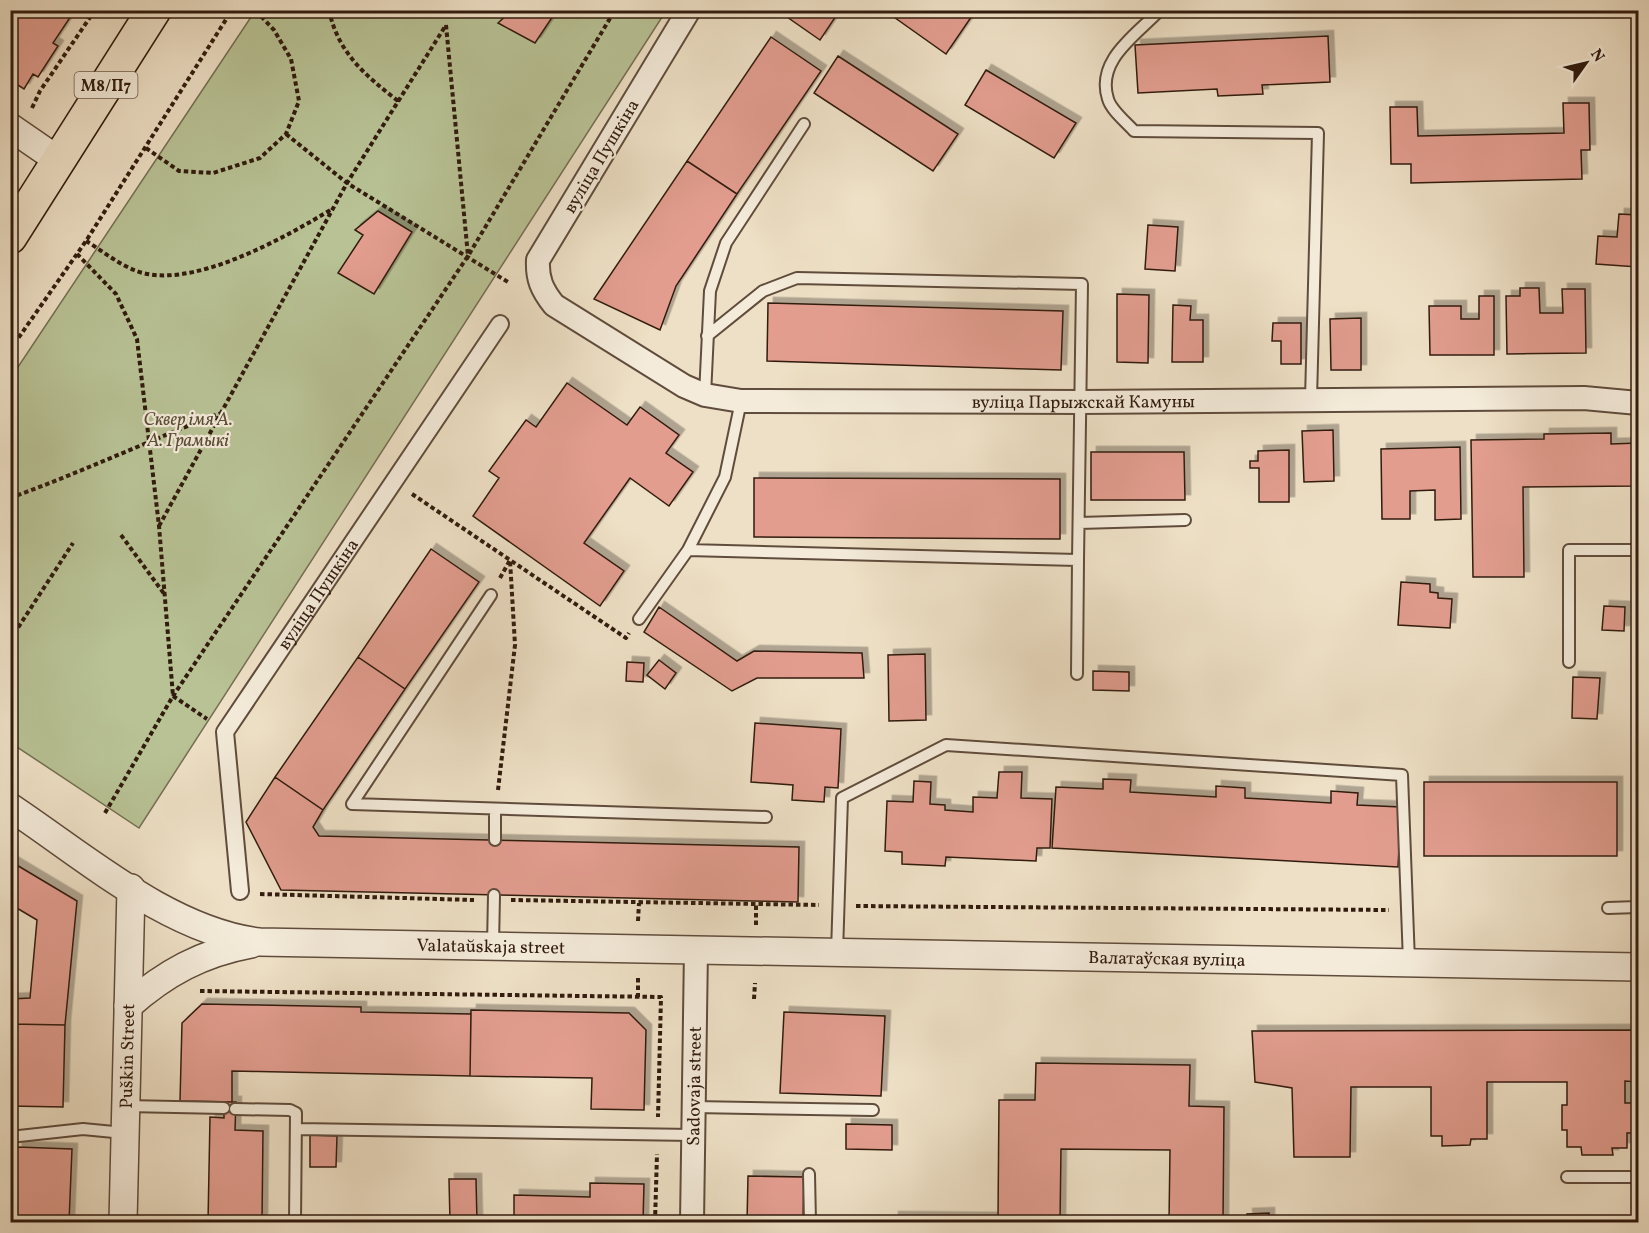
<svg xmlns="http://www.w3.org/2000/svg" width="1649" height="1233" font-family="Vollkorn,serif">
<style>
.green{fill:#b8c295;stroke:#746e52;stroke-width:1.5}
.building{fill:#e29d8f;stroke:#311b0e;stroke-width:1.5;filter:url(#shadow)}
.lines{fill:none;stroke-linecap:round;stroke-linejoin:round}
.service-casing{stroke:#604c3c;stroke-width:14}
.pedestrian-casing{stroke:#604c3c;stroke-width:20}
.minor-casing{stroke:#604c3c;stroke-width:26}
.tertiary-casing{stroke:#604c3c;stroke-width:30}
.primary-casing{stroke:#311b0e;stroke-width:36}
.path{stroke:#311b0e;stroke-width:4;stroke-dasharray:4.5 3;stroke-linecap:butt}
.service{stroke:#f4ebda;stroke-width:10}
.pedestrian{stroke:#f4ebda;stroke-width:16}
.minor{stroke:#f4ebda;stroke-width:22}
.tertiary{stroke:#f4ebda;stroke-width:27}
.primary{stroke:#eee0c6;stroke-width:33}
.labels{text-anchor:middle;stroke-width:4.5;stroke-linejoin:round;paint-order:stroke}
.shield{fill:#f4ebda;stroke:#6c594b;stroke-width:1.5}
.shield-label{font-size:16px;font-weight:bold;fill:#311b0e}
.street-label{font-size:18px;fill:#311b0e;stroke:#f4ebda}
.park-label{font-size:18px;font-style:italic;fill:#5a4d36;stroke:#f4ebda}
</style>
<defs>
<filter id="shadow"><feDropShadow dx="5.5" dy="-5.5" stdDeviation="0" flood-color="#0004"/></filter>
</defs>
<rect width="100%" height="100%" fill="#eee0c6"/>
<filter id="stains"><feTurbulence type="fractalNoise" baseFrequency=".00333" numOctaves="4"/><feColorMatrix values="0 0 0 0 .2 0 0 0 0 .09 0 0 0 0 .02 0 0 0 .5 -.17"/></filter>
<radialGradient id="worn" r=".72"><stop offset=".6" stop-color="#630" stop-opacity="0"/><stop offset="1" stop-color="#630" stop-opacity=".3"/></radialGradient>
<path class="green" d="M255,11h411l-527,817 -128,-85 -1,-364z"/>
<path class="building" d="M10,10h65l-22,33 5,3 -20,31 -5,-3 -9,15 -14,-9z
M512,10h45l-22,33 -37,-20z
M777,10h63l-20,30z
M884,10h92l-30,44z
M1328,36l2,46 -68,3 1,9 -45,2 -1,-7 -79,4 -3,-48z
M771,37l50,34 -84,123 -50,-33z
M838,56l120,78 -25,37 -119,-78z
M986,70l90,53 -22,35 -89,-53z
M1563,103h26l1,47h-9l1,29 -171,4v-19h-20l-1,-57h27l1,29 146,-3z
M687,161l50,33 -61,92 -16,44 -66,-31z
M378,211l34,21 -38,62 -36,-21 25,-38 -8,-5z
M1619,214l19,1v52l-42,-3 2,-28 19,1z
M1148,225l30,2 -3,44 -30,-2z
M1520,288h19l1,25h23l-1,-24h23l1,64 -79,1 -1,-58h14z
M1117,294l32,1 -1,68 -31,-1z
M1479,296h15v59h-64l-1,-49h32v13h18z
M768,303l295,8 -2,59 -294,-9z
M1173,305l18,1 -1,14h13v42h-31z
M1635,314h3v40h-4z
M1361,318v52h-30l-1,-51z
M1273,323h28v41h-20v-23h-9z
M567,383l60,42 13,-18 39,28 -13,18 27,19 -24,34 -39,-28 -46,65 40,28 -24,35 -127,-90 26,-38 -10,-7 37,-51 10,7z
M1333,430l1,51 -30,1 -2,-51z
M1611,433v11l27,-1v43l-115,1 1,90h-51l-2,-137 73,-1v-5z
M1460,447l1,72 -26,1v-30l-25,1v28h-28l-1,-70z
M1289,450v52h-30v-34h-9v-7h8v-10z
M1091,452h93l1,48h-94z
M754,478l306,1v60l-306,-2z
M431,549l48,33 -74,107 -47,-32z
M1401,582l29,2v8l8,1v5l14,1 -2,29 -52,-3z
M1604,606l21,1 -1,24 -22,-1z
M659,607l78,54 17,-10 108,2 2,25h-107l-25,13 -88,-59z
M925,654l1,66 -37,1 -1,-66z
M358,657l47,32 -82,121 -48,-33z
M659,660l17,13 -11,16 -18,-14z
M627,662l17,1 -1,19 -17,-1z
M1093,671l36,1v19l-36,-1z
M1573,677l27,1 -3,41 -25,-1z
M755,723l86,6 -3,59 -13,-1 -1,15 -32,-2 1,-15 -42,-3z
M999,772h23l-1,26 31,1 -2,49h-13l-1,13 -90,-4 -1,9 -43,-2v-12l-17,-1 2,-50 26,1 1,-21 17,1 -1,22 15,1v5l28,2v-15l24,1z
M275,777l48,33 -10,17 6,9 480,11 -1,55 -517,-12 -35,-68z
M1103,779l28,1 -1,12 86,5v-11l29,2v10l86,5v-12l27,2 -1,12 44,2 -3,60 -346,-19 4,-61 47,2z
M1424,782h193v74h-193z
M10,861l67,40 -12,124 -55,-1v-25l20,-1 7,-78 -27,-16z
M202,1004l159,3v5l110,2 -1,62 -238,-5v31l-52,-1 2,-78z
M471,1010l158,3 17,17 -2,80 -53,-1 1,-31 -122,-2z
M784,1012l101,4 -4,80 -101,-3z
M10,1024l55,1 -2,82 -53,-1z
M1638,1030v52l-13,-1v22h9v30h-7v15h-15l1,7h-31l-1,-8h-14v-17h-5v-25h5v-23h-80v57h-16l-1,6 -28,1v-10h-11v-49h-80l-1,70h-56l-2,-69 -37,-6 -3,-51z
M1036,1063l154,2 -1,41 35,1 -1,115h-54l1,-72 -109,-1 -1,73h-167v-5l105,1 1,-118h36z
M224,1102h12l-1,28 28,1 -1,91h-54l2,-105 14,1z
M846,1124l46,1v25l-46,-1z
M310,1135l27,1 -1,31h-26z
M17,1147l55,2 -3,73h-55z
M748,1176l56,1 -1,45h-56z
M449,1179h27l1,43h-27z
M590,1183l54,1 -1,38h-129v-27l76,2z
M1269,1213v9h-21l-1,-8z"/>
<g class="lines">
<defs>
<path id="service" d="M1156,14c-23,23 -60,48 -48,85 3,11 18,23 26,32l184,2 -7,266
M705,395l5,-104 16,-48 78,-119
M1079,523l106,-3
M688,550l390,10 4,-276 -285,-6 -34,13 -56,45
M639,619l49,-69 37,-73 16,-76
M1569,662v-112h69
M1077,674l1,-114
M352,804l414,13
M352,804l139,-209
M495,840v-31
M1608,908l30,-1
M493,945l1,-50
M837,952l5,-154 104,-53 456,30 7,187
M126,1106l98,2
M694,1107l179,3
M235,1109l55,1 6,3 -1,109
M298,1129l395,6
M10,1137l73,-8 41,4
M809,1174l1,48
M1567,1177h71"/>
<g id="pedestrian">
<path id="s1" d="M240,891l-15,-159 275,-408"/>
</g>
<g id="minor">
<path id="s2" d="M689,10l-151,250c-1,19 4,30 16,45l130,81 21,9 36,6 340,1 503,-4 54,5"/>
<path id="s3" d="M692,1222l4,-273"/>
</g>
<g id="tertiary">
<path d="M10,127l48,33"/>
<path id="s4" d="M10,807c74,49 159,124 249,135l1379,25"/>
<path d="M128,1006c37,-33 74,-53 123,-62"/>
<path id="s5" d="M123,1222l8,-334"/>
</g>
<path id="primary" d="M10,237l144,-227"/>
</defs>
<use href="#service" class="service-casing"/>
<use href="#pedestrian" class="pedestrian-casing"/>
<use href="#minor" class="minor-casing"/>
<use href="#tertiary" class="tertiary-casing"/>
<use href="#primary" class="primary-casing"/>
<path class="path" d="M329,10c9,43 36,65 69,91
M446,25l22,231
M32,108l8,-17 55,-81
M286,134l61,49 161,99
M146,148l33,23 34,2 47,-15 26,-24 13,-33 -8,-42 -17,-29 -19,-20
M10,173l5,-10
M86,241c15,9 31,22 48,29 54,23 152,-33 198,-61
M77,254l39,40 21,45 22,187 14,170
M10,350l76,-109 146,-231
M412,494l98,66 5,85 -17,145
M10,498c72,-26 140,-58 211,-85
M159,526l188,-343 99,-158
M121,535l44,60
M500,578l10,-18 116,78 3,-5
M10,640l63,-97
M173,696l34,23
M105,813l68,-117 295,-440 147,-246
M260,894l214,6
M511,900l308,5
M856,906l533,4
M638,921l1,-18
M756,925v-21
M638,978v19
M200,991l461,6 -3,120
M754,999l1,-16
M655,1222l2,-68"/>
<use href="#service" class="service"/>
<use href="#pedestrian" class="pedestrian"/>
<use href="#minor" class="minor"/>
<use href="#tertiary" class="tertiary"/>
<use href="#primary" class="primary"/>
</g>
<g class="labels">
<rect class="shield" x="74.5" y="72" width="63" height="26" rx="4.5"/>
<g class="shield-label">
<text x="106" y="91">М8/П7</text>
</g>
<g class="street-label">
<text transform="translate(601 156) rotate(-59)" y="6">вуліца Пушкіна</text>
<text dy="6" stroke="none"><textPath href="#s2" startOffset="896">вуліца Парыжскай Камуны</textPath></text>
<text dy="6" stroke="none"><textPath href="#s1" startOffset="326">вуліца Пушкіна</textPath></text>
<text dy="6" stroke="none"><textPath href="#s4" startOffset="518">Valataŭskaja street</textPath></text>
<text dy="6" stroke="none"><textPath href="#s4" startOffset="1194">Валатаўская вуліца</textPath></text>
<text dy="6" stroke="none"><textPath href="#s5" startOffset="166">Puškin Street</textPath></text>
<text dy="6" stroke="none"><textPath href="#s3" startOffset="136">Sadovaja street</textPath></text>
</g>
<g class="park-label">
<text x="188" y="425">Сквер імя А.<tspan x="188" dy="21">А. Грамыкі</tspan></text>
</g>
</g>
<rect width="1649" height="1233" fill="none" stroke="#eee0c6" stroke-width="36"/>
<rect x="12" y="12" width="1625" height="1209" fill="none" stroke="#311b0e" stroke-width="3"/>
<rect x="18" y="18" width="1613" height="1197" fill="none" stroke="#311b0e" stroke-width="1.5"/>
<g transform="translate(1586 63) rotate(56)" stroke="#f4ebda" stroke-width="4.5" paint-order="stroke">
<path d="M0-4.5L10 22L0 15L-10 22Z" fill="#311b0e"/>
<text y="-9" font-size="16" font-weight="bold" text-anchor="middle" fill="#311b0e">N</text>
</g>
<rect width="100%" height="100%" filter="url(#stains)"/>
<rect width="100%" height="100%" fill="url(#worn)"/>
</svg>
